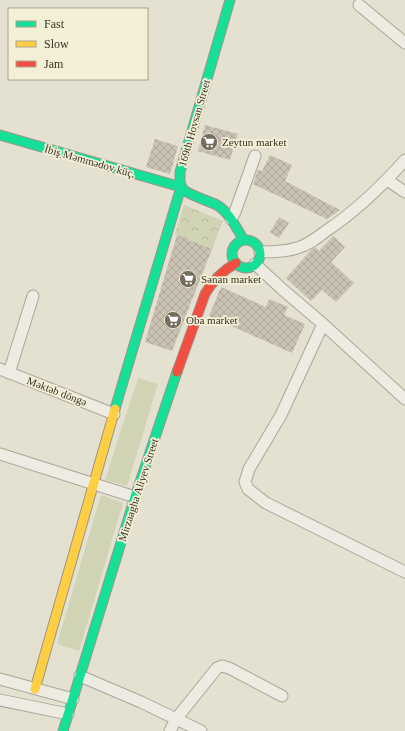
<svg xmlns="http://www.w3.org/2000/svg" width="405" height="731" font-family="Georgia,serif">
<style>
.grass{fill:#d0d4b4}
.park{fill:url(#park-crowns)}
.building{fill:url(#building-cross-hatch)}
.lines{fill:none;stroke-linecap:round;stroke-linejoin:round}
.street-casing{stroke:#aaa699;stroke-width:13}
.fast-casing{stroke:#9a9589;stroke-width:11}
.slow-casing{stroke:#9a9589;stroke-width:11}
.jam-casing{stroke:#9a9589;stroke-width:11}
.street{stroke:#edebe2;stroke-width:11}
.fast{stroke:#16e098;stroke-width:9}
.slow{stroke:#ffcf43;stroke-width:9}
.jam{stroke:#f24e42;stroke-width:9}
.labels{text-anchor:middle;stroke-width:3.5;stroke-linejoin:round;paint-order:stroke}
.street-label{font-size:11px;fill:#393021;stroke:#f4f0d8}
.poi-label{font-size:11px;fill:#393021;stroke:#f4f0d8;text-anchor:start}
</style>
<defs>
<pattern id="park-crowns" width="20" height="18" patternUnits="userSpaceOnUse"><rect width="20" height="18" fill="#d0d4b4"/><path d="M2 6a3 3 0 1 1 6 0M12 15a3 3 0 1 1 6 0" fill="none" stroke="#b3b69a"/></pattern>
<pattern id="building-cross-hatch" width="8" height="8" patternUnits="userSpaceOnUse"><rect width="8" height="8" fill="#c9c1b2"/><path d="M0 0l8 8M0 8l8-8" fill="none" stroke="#ada699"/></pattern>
</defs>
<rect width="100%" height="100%" fill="#e5e1d1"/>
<path class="grass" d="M138,378l20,6 -31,102 -22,-6z
M101,495l22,8 -44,148 -22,-7z"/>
<path class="park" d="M184,205l39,16 -11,28 -37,-15z"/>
<path class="building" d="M205,125l33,9 -8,26 -32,-9z
M155,139l23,7 -8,28 -24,-7z
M270,155l22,10 -7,16 55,29 -13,9 -74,-35 5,-14 4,1z
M279,217l10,6 -10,15 -9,-6z
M177,235l35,14 -40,102 -27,-9z
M333,236l12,11 -14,15 23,21 -18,19 -14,-12 -11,11 -25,-23 26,-29 3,-2 4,4z
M221,287l45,20 3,-8 19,8 -4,8 21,9 -13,29 -83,-37z"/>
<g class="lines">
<defs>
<path id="street" d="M359,5l46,38
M387,180l18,12
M231,219l4,-7 20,-56
M260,252c12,0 25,0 37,-4 11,-3 20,-10 29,-17 30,-20 55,-44 79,-71
M255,264l27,25 41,35 82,75
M323,324l-42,91 -32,54 -4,13 3,7 18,14 139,69
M0,369l114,45
M9,373l24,-77
M0,454l135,43
M80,676l61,26 60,29
M0,679l73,20
M0,700l68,14
M170,731l6,-12 41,-51 5,-2 7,2 53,28"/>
<path id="fast" d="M230,0l-50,172c0,8 -1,14 5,19 10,6 21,9 32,14 13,8 19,23 27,35
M0,135l181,52 -66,222
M232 254a14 14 0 1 1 28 0a14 14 0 1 1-28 0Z
M63,731l72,-234 42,-125"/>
<path id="slow" d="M35,689l80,-280"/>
<path id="jam" d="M177,372l28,-78c8,-14 17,-23 31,-31"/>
</defs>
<use href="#street" class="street-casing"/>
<use href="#fast" class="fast-casing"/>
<use href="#slow" class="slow-casing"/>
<use href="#jam" class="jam-casing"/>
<use href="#street" class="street"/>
<use href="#fast" class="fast"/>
<use href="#slow" class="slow"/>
<use href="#jam" class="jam"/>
</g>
<defs>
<symbol id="supermarket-disc" viewBox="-11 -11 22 22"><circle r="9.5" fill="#756e5f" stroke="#f4f0d8"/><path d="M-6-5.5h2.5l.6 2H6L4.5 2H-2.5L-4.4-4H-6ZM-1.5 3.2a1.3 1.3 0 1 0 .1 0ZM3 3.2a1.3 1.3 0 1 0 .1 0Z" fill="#fff"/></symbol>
</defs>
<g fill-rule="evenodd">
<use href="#supermarket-disc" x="199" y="132" width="20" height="20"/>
<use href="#supermarket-disc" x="178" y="269" width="20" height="20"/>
<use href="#supermarket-disc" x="163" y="310" width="20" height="20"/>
</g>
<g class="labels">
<g class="street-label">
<text transform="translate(194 123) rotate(-74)" y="4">169th Hovsan Street</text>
<text transform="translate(90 161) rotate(16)" y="4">İbiş Məmmədov küç.</text>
<text transform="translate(57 391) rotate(21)" y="4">Məktəb döngə</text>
<text transform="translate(138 490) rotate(-72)" y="4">Mirzaagha Aliyev Street</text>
</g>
<g class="poi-label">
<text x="222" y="146">Zeytun market</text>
<text x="201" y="283">Sənan market</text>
<text x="186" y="324">Oba market</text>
</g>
</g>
<rect x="8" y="8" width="140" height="72" fill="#f4f0d8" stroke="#a9a38f"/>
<rect x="16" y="21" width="20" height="6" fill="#16e098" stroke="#a9a38f"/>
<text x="44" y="28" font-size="12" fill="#393021">Fast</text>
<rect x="16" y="41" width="20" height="6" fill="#ffcf43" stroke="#a9a38f"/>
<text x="44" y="48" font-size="12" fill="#393021">Slow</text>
<rect x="16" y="61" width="20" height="6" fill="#f24e42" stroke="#a9a38f"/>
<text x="44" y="68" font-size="12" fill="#393021">Jam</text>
</svg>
